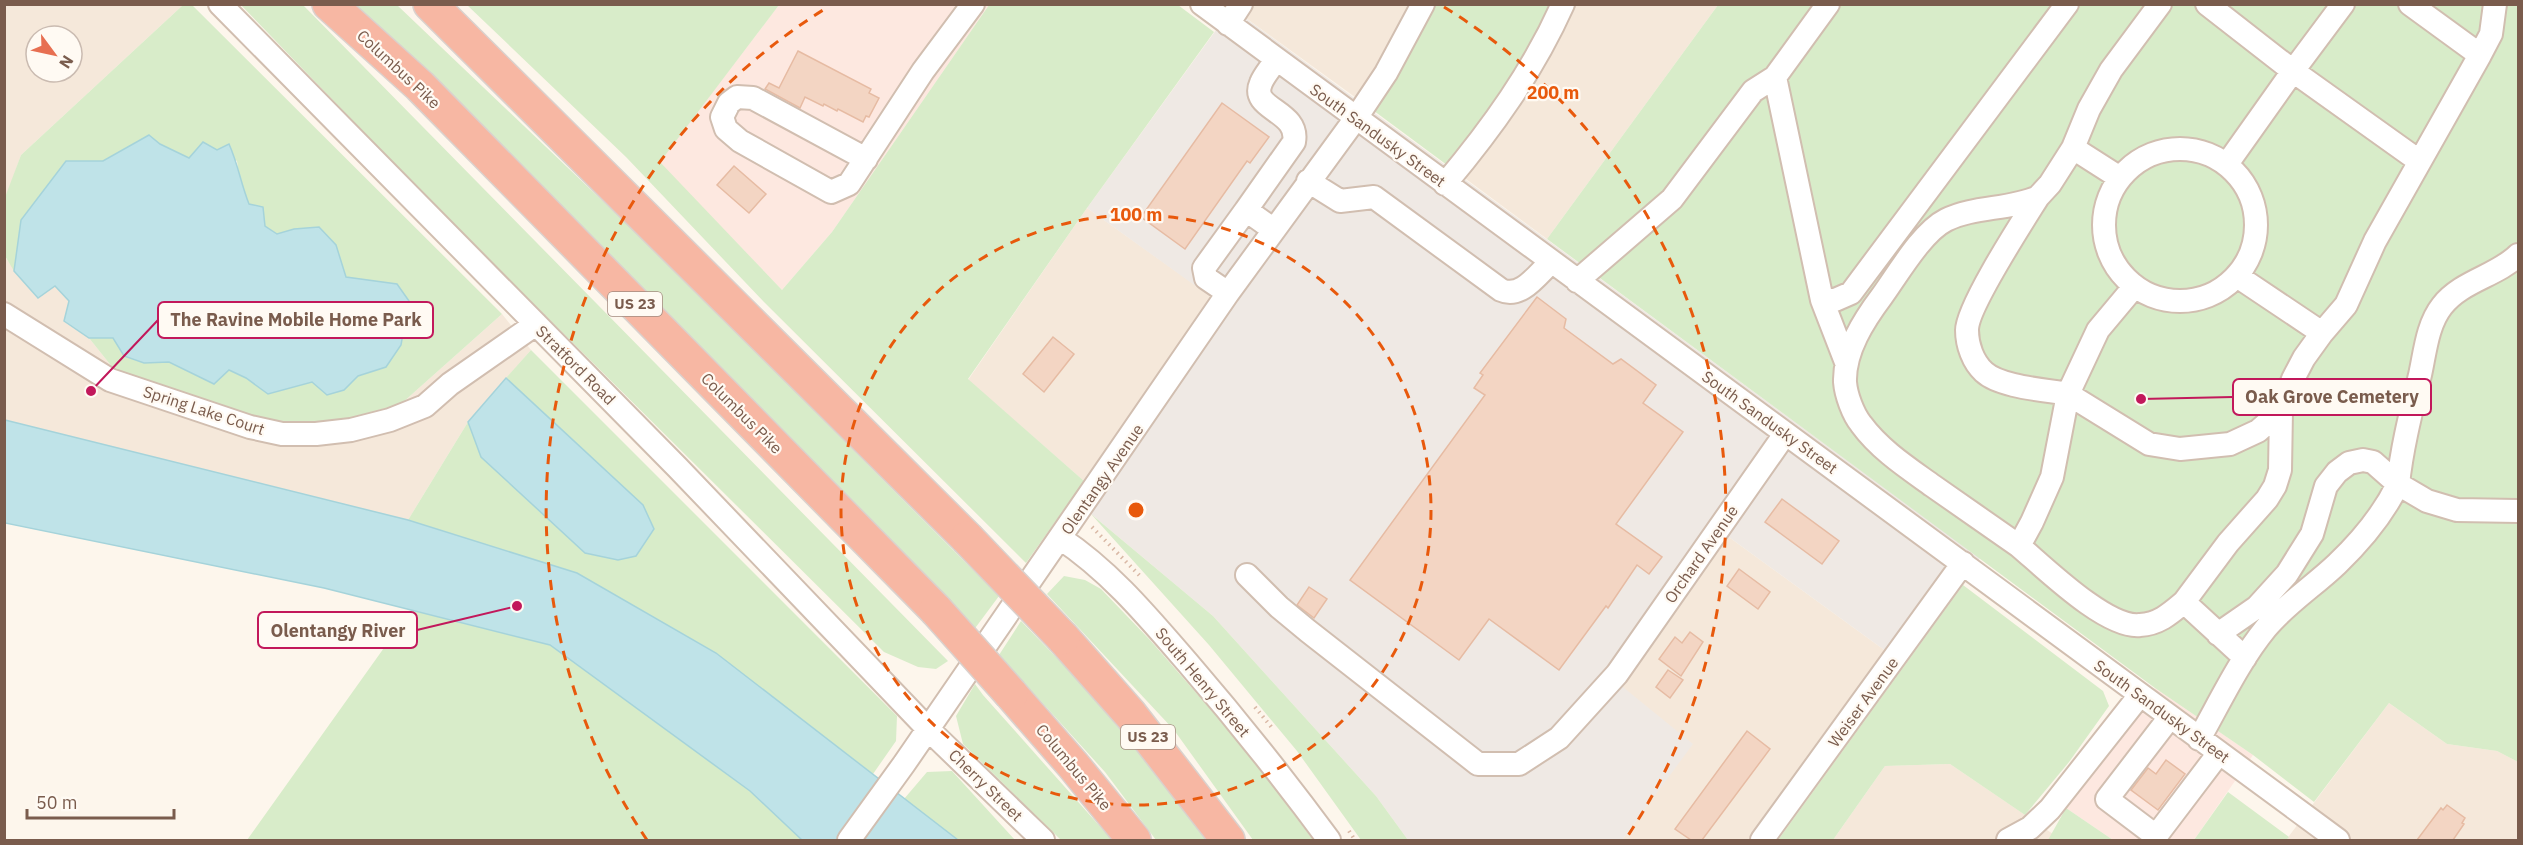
<svg xmlns="http://www.w3.org/2000/svg" width="2523" height="845" font-family="'IBM Plex Sans',sans-serif">
<style>
.residential{fill:#f5e8da;fill-rule:evenodd}
.commercial{fill:#fde8e0}
.industrial{fill:#efe9e4}
.green{fill:#d8ecc9}
.water{fill:#bfe3e8;stroke:#a5d3da;stroke-width:1.5}
.building{fill:#f3d5c3;stroke:#e6bba3;stroke-width:1.5}
.lines{fill:none;stroke-linecap:round;stroke-linejoin:round}
.minor-casing{stroke:#d1beb0;stroke-width:26}
.highway-casing{stroke:#dad1cd;stroke-width:36}
.path{stroke:#d9b8a5;stroke-width:4;stroke-dasharray:1.5 4.5;stroke-linecap:butt}
.minor{stroke:#fff;stroke-width:22}
.highway{stroke:#f7b7a3;stroke-width:33}
.highway-bridge-casing{stroke:#dad1cd;stroke-width:36;stroke-linecap:butt}
.highway-bridge{stroke:#f7b7a3;stroke-width:33}
.ring{fill:none;stroke:#e8590c;stroke-width:3;stroke-dasharray:10 8}
.labels{text-anchor:middle;stroke-width:4.5;stroke-linejoin:round;paint-order:stroke}
.shield{fill:#fffaf3;stroke:#a28b7f;stroke-width:1.5}
.shield-label{font-size:15px;font-weight:bold;fill:#7a5c4d}
.street-label{font-size:16px;fill:#7a5c4d;stroke:#fffaf3}
.centre{fill:#e8590c;stroke:#fffaf3;stroke-width:3}
.ring-label{font-size:18px;text-anchor:middle;font-weight:bold;fill:#e8590c;stroke:#fffaf3;stroke-width:4.5;stroke-linejoin:round;paint-order:stroke}
.leader{fill:none;stroke:#c2185b;stroke-width:2}
.callout-dot{fill:#c2185b;stroke:#fffaf3;stroke-width:2}
.callout{fill:#fffaf3;stroke:#c2185b;stroke-width:2}
.callout-label{font-size:18px;text-anchor:middle;font-weight:bold;fill:#7a5c4d}
</style>
<rect width="100%" height="100%" fill="#fdf6ec"/>
<path class="residential" d="M5,5h178l-162,150 -16,45zM36,36h36v36h-36z
M1228,5h203l-61,103z
M1556,5h162l-171,234 -96,-71z
M1087,208l125,89 -128,184 -116,-101z
M4,256l33,42 18,-12 14,15 -4,20 24,17 24,30 288,36 101,-90 29,36 -63,72 -60,98 -403,-100z
M1726,535l179,130 -127,175h-156l70,-96 -74,-60z
M2389,703l58,41 50,7 21,11v78h-232z
M1950,764l103,70 -5,6h-215l52,-74z"/>
<path class="commercial" d="M779,5h210l-157,227 -50,58 -123,-128z
M2155,688l98,67 -59,85h-81l-47,-32z"/>
<path class="industrial" d="M1232,8l748,550 -17,27 -58,80 -179,-130 -108,148 75,61 -71,96h-214l-32,-44 -163,-180 -141,-118 139,-201 -124,-89z"/>
<path class="green" d="M183,5h9l310,309 -101,90 -80,21 -74,-8 -134,-49 -24,-30h24l31,25 25,-1 45,22 15,-14 17,8 22,16 44,-12 32,8 14,-14 28,-9 15,-22 5,-24 -61,-44 -9,-32 -42,-16 -17,5 -12,-8 -2,-18 -14,-3 -9,-24 -3,-20 -20,-11 -28,8 -29,-14 -11,-9 -46,26h-37l-45,59 -7,51 -9,-15 -1,-56 17,-45z
M241,5h62l645,656 -12,8 -18,-2 -34,-15 -447,-444z
M355,5h42l254,242 348,349 -26,35 -401,-408z
M467,5h312l-119,157 122,128 50,-58 157,-227h189l36,27 -127,176 -119,171 116,102 -58,82 -262,-261 -138,-145z
M1431,5h125l-17,38 -88,125 -81,-60z
M1718,5h800v757l-21,-11 -50,-7 -58,-41 -75,99 -61,-47 -98,-67 -608,-449z
M531,350l366,366 -1,25 -23,33 -157,-121 -139,-80 -169,-53 60,-98 13,35 137,103 18,-5 18,-26 -11,-24 -137,-127z
M1091,514l122,102 163,180 32,44h-47l-64,-89 -88,-106z
M1064,576l21,4 16,9 49,51 96,110 67,90h-60l-79,-110 -127,-136z
M1963,585l140,106 6,15 -40,56 -44,53 -75,-51 -65,2 -52,74h-55z
M411,610l139,35 200,146 52,49h-555z
M1021,621l63,65 127,154h-55l-51,-68 -106,-117z
M975,684l8,11 129,145h-51l-98,-96 -7,-28z
M952,771l63,69h-57l-54,-41 23,-27z
M2228,792l61,45 -3,3h-92z
M2066,808l47,32h-65z"/>
<path class="water" d="M149,135l11,9 29,14 14,-16 14,8 12,-6c9,20 12,40 20,60l14,3 2,19 12,8 17,-5 25,-2 17,18 10,32 51,7 12,17 -8,44 -15,22 -28,9 -14,14 -17,5 -15,-13 -44,12 -22,-16 -17,-8 -15,14 -45,-22 -25,1 -20,-7 -11,-18h-24l-25,-17 5,-20 -14,-15 -17,12 -24,-27 7,-51 45,-59h37z
M506,378l137,127 11,24 -18,27 -18,4 -33,-7 -104,-96 -13,-35z
M5,420l403,100 169,53 139,80 242,187h-156l-52,-49 -200,-146 -226,-57 -319,-65z"/>
<path class="building" d="M798,51l73,38 -2,4 10,5 -10,19 -3,-1 -3,6 -25,-13 -1,2 -13,-7 -1,2 -18,-9 -5,11 -35,-19 4,-6 10,5z
M1222,103l47,34 -19,26 -3,-2 -62,88 -44,-32z
M734,166l32,28 -17,19 -32,-28z
M1537,297l29,22 -2,9 49,36 8,-5 35,26 -13,18 40,29 -67,92 46,33 -13,17 -12,-9 -29,43 -2,-2 -47,64 -70,-51 -30,41 -109,-80 135,-185 -11,-7 9,-13 -3,-2z
M1053,337l21,17 -30,38 -21,-18z
M1782,499l57,42 -17,23 -57,-42z
M1739,569l31,23 -12,17 -31,-23z
M1309,587l18,12 -13,19 -17,-13z
M1690,632l13,10 -22,34 -22,-17 16,-22 7,6z
M1668,670l15,10 -13,18 -14,-11z
M1747,731l23,18 -68,91h-11l-16,-11z
M2166,760l19,14 -27,36 -27,-20 17,-22 8,6z
M2447,805l18,13 -3,5 2,1 -11,16h-36l24,-32 2,2z"/>
<g class="lines">
<defs>
<path id="minor" d="M220,4l457,463 251,262 115,111
M1202,4l1136,836
M2207,4l86,67 -66,93
M2343,4l-50,67 126,90
M1228,24l13,-20
M2480,55l11,-21 4,-30
M1775,77l53,-73
M2073,148l16,-39 22,-39 49,-66
M2104 225a76 76 0 1 1 152 0a76 76 0 1 1-152 0Z
M866,159l-113,-61 -16,-1 -8,6 -7,14 4,12 14,12 91,51 18,-8 74,-113 50,-67
M1308,181l32,20 34,-4 127,93c20,9 36,-15 50,-28
M1445,184c47,-56 88,-113 118,-180
M2038,197c-29,13 -64,9 -92,23 -24,12 -48,54 -64,76 -18,24 -38,55 -37,86 1,13 8,32 16,42 19,26 47,44 72,62 29,20 57,40 86,60l13,-24 20,-45 16,-83c-22,-4 -68,-7 -84,-22 -11,-10 -17,-27 -17,-42 0,-23 56,-109 71,-133l12,-13 23,-36 47,30
M1246,210l48,-68c6,-32 -45,-32 -33,-59 3,-8 11,-16 15,-24
M2237,276l85,57
M1577,281l95,-82 81,-108 22,-14 47,223
M2134,287l-36,43 -30,64 81,50 31,5 50,-5 28,-13 23,-20
M1228,293l-22,-15 -2,-10 42,-58 28,20
M4,314l106,66 140,47 32,7h34l35,-4 39,-10 35,-14 25,-22 86,-60
M1846,362l-24,-62h13l16,-7 216,-289
M2398,484c4,-37 13,-72 22,-109 5,-22 7,-50 22,-69 19,-25 55,-30 76,-51
M1060,538c50,33 88,79 127,124 50,58 97,117 142,178
M2019,546c26,22 88,83 121,79 19,-1 31,-12 44,-23
M1247,575l32,32 29,24 170,133h41l40,-26 58,-64 168,-240
M2218,634l39,-27 30,-33 25,-40 14,-48 11,-14 12,-9 14,-3 10,2 25,22
M2245,658l-61,-56 44,-59 39,-44 8,-13 5,-16 1,-59 12,-32 11,-21 18,-25 24,-28 29,-64 105,-186 -70,-51
M2170,717l-63,82 49,37 63,-83
M2199,739c21,-37 40,-78 67,-111 21,-25 48,-42 71,-64 24,-23 47,-51 61,-80l29,17 30,9 61,1
M849,840l55,-76 324,-471 128,-175 30,-45 37,-69
M1762,840l201,-277
M2008,840l22,-12 20,-19 90,-114"/>
<path id="highway" d="M329,4l91,82 516,524
M430,4l537,534
M1063,638l68,77 97,125
M1011,694l62,71 61,75"/>
</defs>
<use href="#minor" class="minor-casing"/>
<use href="#highway" class="highway-casing"/>
<path class="path" d="M1092,527l49,50
M1255,707l18,22
M1349,831l6,9"/>
<use href="#minor" class="minor"/>
<use href="#highway" class="highway"/>
<defs>
<path id="highway-bridge" d="M967,538l96,100
M936,610l75,84"/>
</defs>
<use href="#highway-bridge" class="highway-bridge-casing"/>
<use href="#highway-bridge" class="highway-bridge"/>
</g>
<g class="ring">
<circle cx="1136" cy="510" r="295"/>
<path d="M647 840A590 590 0 0 1 828 7M1444 7A590 590 0 0 1 1625 840"/>
</g>
<g class="labels">
<g class="shield">
<rect x="608" y="292" width="54" height="24" rx="4.5"/>
<rect x="1121" y="725" width="54" height="24" rx="4.5"/>
</g>
<g class="shield-label">
<text x="635" y="309">US 23</text>
<text x="1148" y="742">US 23</text>
</g>
<g class="street-label">
<text transform="translate(399 69) rotate(43)" y="6">Columbus Pike</text>
<text transform="translate(1378 135) rotate(36)" y="6">South Sandusky Street</text>
<text transform="translate(576 365) rotate(45)" y="6">Stratford Road</text>
<text transform="translate(204 410) rotate(18)" y="6">Spring Lake Court</text>
<text transform="translate(742 413) rotate(45)" y="6">Columbus Pike</text>
<text transform="translate(1770 422) rotate(36)" y="6">South Sandusky Street</text>
<text transform="translate(1102 479) rotate(-55)" y="6">Olentangy Avenue</text>
<text transform="translate(1701 554) rotate(-55)" y="6">Orchard Avenue</text>
<text transform="translate(1203 682) rotate(50)" y="6">South Henry Street</text>
<text transform="translate(1863 702) rotate(-54)" y="6">Weiser Avenue</text>
<text transform="translate(2162 711) rotate(36)" y="6">South Sandusky Street</text>
<text transform="translate(1074 767) rotate(50)" y="6">Columbus Pike</text>
<text transform="translate(986 785) rotate(44)" y="6">Cherry Street</text>
</g>
</g>
<circle cx="1136" cy="510" r="9" class="centre"/>
<g class="ring-label">
<text x="1553" y="99">200 m</text>
<text x="1136" y="221">100 m</text>
</g>
<path class="leader" d="M91 391L158 320M2141 399L2233 397M517 606L417 630"/>
<g class="callout-dot">
<circle cx="91" cy="391" r="6"/>
<circle cx="2141" cy="399" r="6"/>
<circle cx="517" cy="606" r="6"/>
</g>
<g class="callout">
<rect x="158" y="302" width="275" height="36" rx="6"/>
<rect x="2233" y="379" width="198" height="36" rx="6"/>
<rect x="258" y="612" width="159" height="36" rx="6"/>
</g>
<g class="callout-label">
<text x="296" y="326">The Ravine Mobile Home Park</text>
<text x="2332" y="403">Oak Grove Cemetery</text>
<text x="338" y="637">Olentangy River</text>
</g>
<rect width="2523" height="845" fill="none" stroke="#7a5c4d" stroke-width="12"/>
<g transform="translate(54 54) rotate(123)"><circle r="28" fill="#fffaf3" stroke="#cabbb1" stroke-width="1.5"/>
<path d="M0-4.5L10 22L0 15L-10 22Z" fill="#e76f51"/>
<text y="-9" font-size="16" font-weight="bold" text-anchor="middle" fill="#7a5c4d">N</text>
</g>
<path d="M27 809v9h147v-9" fill="none" stroke="#7a5c4d" stroke-width="3"/>
<text x="36" y="809" font-size="18" fill="#7a5c4d" stroke="#fffaf3" stroke-width="4.5" paint-order="stroke">50 m</text>
</svg>
